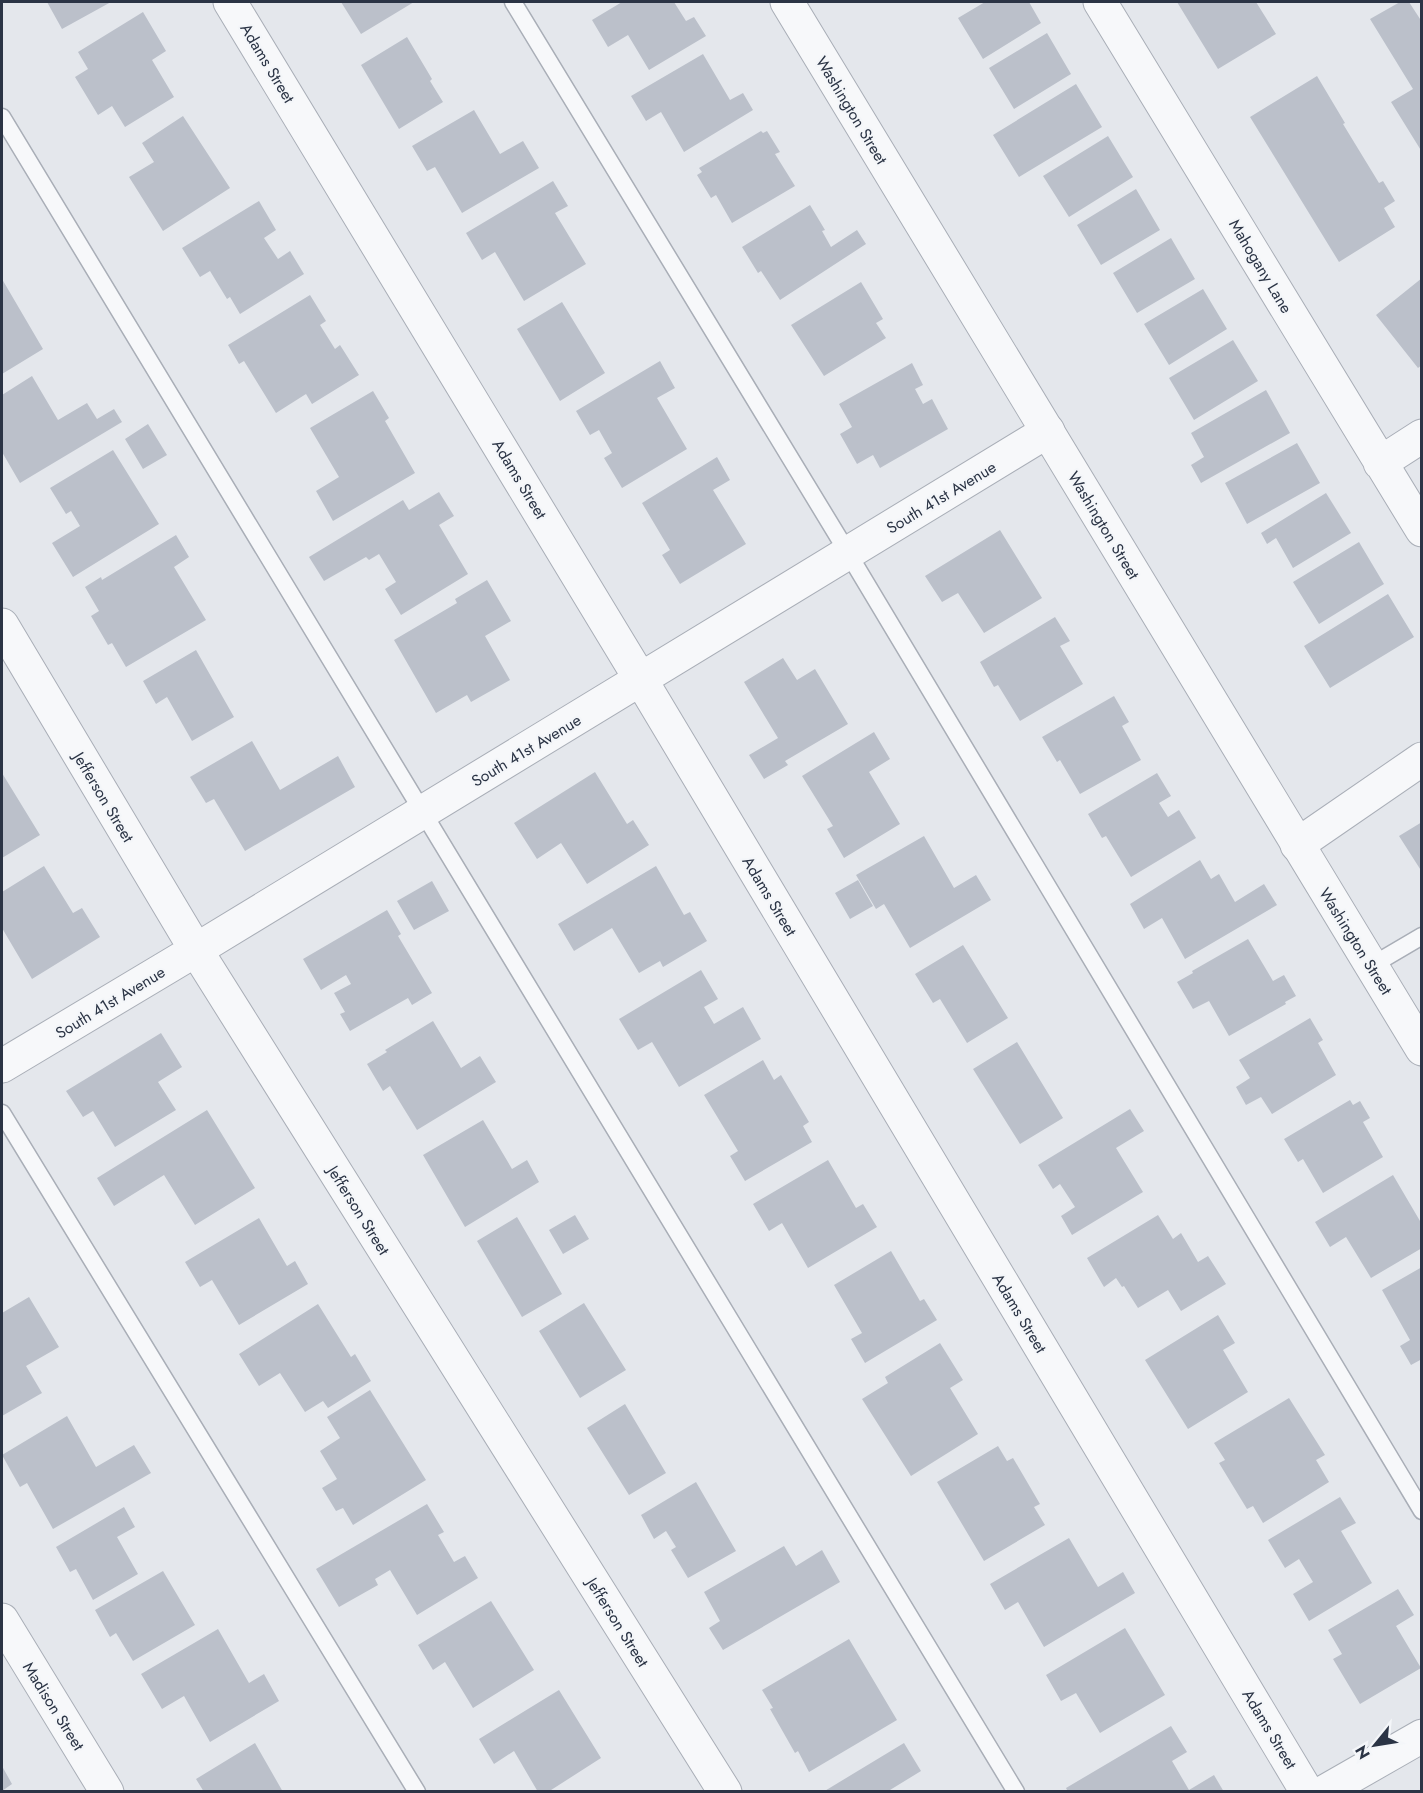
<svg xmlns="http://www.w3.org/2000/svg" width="1423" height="1793" font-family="Jost,sans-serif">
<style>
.building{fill:#bbc0ca}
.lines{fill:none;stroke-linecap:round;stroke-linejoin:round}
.service-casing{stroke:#a9aeb7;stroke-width:19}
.minor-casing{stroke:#a9aeb7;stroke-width:35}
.tertiary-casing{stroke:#a9aeb7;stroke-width:35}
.service{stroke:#f7f8fa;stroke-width:16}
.minor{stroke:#f7f8fa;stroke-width:33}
.tertiary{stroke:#f7f8fa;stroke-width:33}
.labels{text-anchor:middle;stroke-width:4.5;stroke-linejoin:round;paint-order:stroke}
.street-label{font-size:16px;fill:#2b3445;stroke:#f4f6f9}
</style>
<rect width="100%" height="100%" fill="#e4e7ec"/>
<path class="building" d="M47,2h64l-49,27z
M341,2h73l-53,32z
M622,2h52l12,19 8,-4 12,19 -57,34 -21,-35 -20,12 -16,-27z
M985,2h44l12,21 -58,36 -25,-41z
M1177,2h79l20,32 -58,35z
M1400,2h9l13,20v130l-31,-50 22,-13 -43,-70z
M143,12l23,39 -14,9 22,37 -49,30 -13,-21 -14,9 -23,-38 13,-8 -10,-17z
M1047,33l24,41 -57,35 -25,-41z
M407,37l25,42 -2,2 13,21 -44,27 -38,-64z
M703,54l27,46 13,-7 10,17 -69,42 -23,-40 -15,9 -15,-25z
M1317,76l28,47 -2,1 36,59 4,-2 12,20 -11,7 11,19 -56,35 -89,-145z
M1076,84l26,43 -83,50 -26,-42z
M474,110l26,44 23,-13 16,27 -77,45 -27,-46 -8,4 -15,-25z
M183,116l47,72 -67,43 -34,-54 25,-15 -12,-19z
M761,131l2,2 4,-2 13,21 -5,2 20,32 -63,37 -16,-28 -5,3 -14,-23 5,-3 -3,-4z
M1108,136l25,41 -64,40 -26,-41z
M553,181l15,25 -13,7 31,51 -62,37 -29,-49 -13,8 -16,-27z
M1136,189l24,41 -59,35 -24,-40z
M259,201l17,29 -12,8 14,21 12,-8 14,23 -64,40 -10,-17 -3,2 -17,-28 -10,6 -18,-29z
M810,205l15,25 -3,1 9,16 26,-17 9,14 -86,56 -19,-29 -3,2 -16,-26z
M1171,238l24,41 -58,34 -24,-40z
M1422,278v87l-4,3 -42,-53z
M2,279l41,70 -41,25z
M861,282l22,37 -7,4 10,15 -62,38 -33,-51z
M1203,289l24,40 -58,36 -25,-41z
M310,295l16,26 -6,4 15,24 5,-4 19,30 -47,29 -6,-10 -30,19 -32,-52 -5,3 -11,-19z
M562,302l43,71 -45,28 -43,-72z
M1233,340l25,41 -64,39 -25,-42z
M660,361l15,27 -18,10 30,51 -65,39 -18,-30 8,-5 -13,-23 -9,5 -14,-24z
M912,363l11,22 -8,4 8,15 9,-5 16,30 -68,39 -7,-13 -16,9 -17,-30 12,-7 -13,-23z
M32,376l26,44 29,-17 10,16 17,-10 8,13 -102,61 -18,-31v-57z
M1266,390l24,43 -89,50 -10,-18 13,-8 -13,-24z
M373,391l16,27 -4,3 30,52 -82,48 -17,-30 23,-14 -29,-49z
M148,424l19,31 -24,14 -18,-30z
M1297,443l23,40 -73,41 -22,-41z
M113,450l46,74 -86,53 -21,-34 28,-17 -9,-15 -5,3 -16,-26z
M717,457l13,23 -17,10 33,54 -66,40 -18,-29 8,-5 -28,-47z
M439,492l15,24 -15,9 29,49 -67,41 -16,-26 11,-7 -17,-28 -10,6 -3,-3 -42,24 -15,-24 94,-57 6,10z
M1326,493l25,40 -58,35 -17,-30 -9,6 -6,-11z
M1000,530l42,68 -58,35 -26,-40 -16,9 -17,-26z
M176,535l13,22 -15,10 32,53 -80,47 -14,-24 -4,2 -17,-29 8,-5 -14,-24 16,-10 1,3z
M1359,542l25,42 -65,40 -26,-42z
M487,580l24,41 -26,15 25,44 -39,22 -4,-7 -31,18 -42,-73 63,-37 -2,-4z
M1388,594l26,43 -84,51 -26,-42z
M1055,617l15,24 -10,5 23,38 -63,37 -22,-36 -4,2 -14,-25z
M196,650l38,67 -42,24 -25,-44 -11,7 -13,-23z
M783,658l14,22 18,-11 33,55 -63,37 3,4 -24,14 -15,-24 29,-17 -34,-56z
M1114,696l15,26 -7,4 19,34 -61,34 -20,-34 -3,2 -15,-25z
M874,732l16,27 -21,13 31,52 -56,34 -17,-29 6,-3 -31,-50z
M252,741l28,49 58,-34 17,31 -110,64 -31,-52 -8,4 -16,-26z
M595,772l32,52 6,-4 16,25 -62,39 -26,-41 -24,16 -23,-36z
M2,773l38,62 -38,23z
M1157,773l14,23 -12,7 9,14 11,-7 17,28 -65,39 -25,-41 -4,2 -14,-24z
M1422,822v50l-23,-36z
M924,836l30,52 22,-13 15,25 -81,48 -26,-44 -8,5 -20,-34z
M1200,860l11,19 8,-5 16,28 29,-18 13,21 -92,54 -23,-41 -18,11 -14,-25z
M44,866l29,47 9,-5 18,29 -68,42 -30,-51v-36z
M656,866l28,49 6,-3 17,29 -44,26 -3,-6 -21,12 -27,-45 -38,23 -16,-27z
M858,880l15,26 -23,13 -15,-26z
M432,881l17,30 -35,19 -17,-29z
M387,910l14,24 -3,2 34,57 -20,12 -4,-7 -58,33 -10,-17 5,-2 -11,-19 17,-9 -5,-9 -25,15 -18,-31z
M1248,939l25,42 11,-6 12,21 -11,6 1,2 -57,32 -20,-35 -16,8 -16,-27 16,-9 -1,-2z
M963,945l45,73 -41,25 -27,-44 -7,4 -18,-29z
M701,970l17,29 -14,8 10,17 29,-17 18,32 -82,48 -27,-45 -14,8 -19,-31z
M1310,1018l13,22 -5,3 18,32 -64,39 -11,-17 -15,8 -10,-18 14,-9 -11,-18z
M433,1021l28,47 19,-12 16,26 -79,48 -27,-44 -7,5 -16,-27 20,-12 -2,-2z
M161,1033l21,34 -24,15 18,28 -61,37 -22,-36 -10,6 -17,-26z
M1017,1042l46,76 -43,26 -47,-75z
M763,1060l11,20 7,-5 28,47 -6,4 9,16 -67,39 -15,-25 8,-5 -34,-56z
M1350,1100l3,5 7,-4 10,17 -7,4 20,35 -60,36 -20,-34 -5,3 -14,-23z
M1130,1109l14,22 -28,17 27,44 -71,43 -11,-19 14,-9 -15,-23 -7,5 -15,-24z
M207,1110l48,78 -60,37 -31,-50 -50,31 -17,-28z
M483,1120l29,49 15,-9 12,22 -74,45 -42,-72z
M828,1160l28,48 7,-4 14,23 -69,41 -26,-45 -13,8 -16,-27z
M1393,1175l27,46 2,-1v28l-51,30 -25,-41 -16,10 -15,-25z
M575,1215l14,24 -26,15 -14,-24z
M1158,1215l15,24 8,-6 17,29 10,-6 18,28 -45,27 -13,-21 -30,18 -14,-22 -2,1 -6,-9 -12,9 -17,-29z
M517,1217l45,77 -40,23 -45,-76z
M259,1218l28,48 8,-5 13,23 -69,41 -27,-45 -12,7 -15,-25z
M891,1251l29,50 4,-2 13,21 -72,43 -14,-24 11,-6 -28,-48z
M1422,1267v92l-11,6 -11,-19 10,-6 -28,-50z
M29,1297l30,50 -33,19 16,27 -40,23v-103z
M584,1303l42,67 -46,28 -41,-67z
M318,1304l33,53 4,-3 16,27 -43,27 -5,-7 -18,11 -25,-39 -21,13 -20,-32z
M1218,1315l17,28 -12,7 25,42 -60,37 -43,-69z
M940,1343l23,37 -13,8 28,46 -67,42 -49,-77 26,-16 -3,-6z
M370,1390l56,90 -73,45 -10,-17 -7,3 -14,-23 15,-9 -17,-28 20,-13 -13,-21z
M1289,1398l36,57 -9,5 13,22 -66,41 -10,-17 -6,3 -28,-46 6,-3 -11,-17z
M625,1404l41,69 -37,22 -42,-67z
M67,1416l29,51 38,-22 17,28 -98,56 -26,-46 -7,4 -18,-32z
M998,1446l9,15 6,-3 27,46 -6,3 11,18 -61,36 -47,-79z
M696,1482l40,69 -48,27 -17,-28 5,-3 -10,-16 -12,8 -13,-24z
M1340,1497l16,26 -15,8 31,52 -63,38 -16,-27 20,-12 -14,-23 -14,9 -17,-28z
M427,1504l17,28 -6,3 16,27 11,-6 13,22 -61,37 -27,-45 -15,9 3,6 -39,22 -23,-38z
M124,1507l11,20 -18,10 21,37 -45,26 -17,-31 -6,3 -14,-25z
M1069,1538l29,49 25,-15 12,21 -91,54 -26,-45 -13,8 -15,-26z
M784,1546l12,20 26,-16 18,32 -117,68 -14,-22 11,-7 -16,-29z
M163,1571l32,54 -62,36 -17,-28 -6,4 -15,-27z
M1398,1589l16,26 -18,11 25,42 -61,36 -27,-45 9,-5 -14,-24z
M491,1601l43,69 -61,38 -28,-46 -12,8 -15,-25z
M1125,1628l40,67 -65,38 -24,-40 -15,8 -15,-26z
M218,1629l31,54 15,-9 15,27 -69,41 -26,-46 -22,13 -21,-35z
M849,1639l48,81 -88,52 -11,-21 -3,2 -25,-44 3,-1 -11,-18z
M559,1690l42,68 -53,34h-10l-24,-41 -20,13 -15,-25z
M1171,1726l16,26 -15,9 17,29 25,-15 10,17h-156l-2,-4z
M255,1743l28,49h-79l-8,-13z
M904,1743l17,28 -31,19 1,2h-68z
M2,1766l10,18 -10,7z"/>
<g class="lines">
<defs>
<path id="service" d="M513,2l335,551 574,958
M2,117l1014,1675
M1371,966l51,-30
M2,1113l415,679"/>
<path id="minor" d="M230,2l411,678 666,1112
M1100,2l322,528
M1380,463l42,-27
M2,625l194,325 529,842
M1297,845l125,-86
M2,1066l194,-116 852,-519
M2,1620l105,172
M1324,1792l98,-56"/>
<path id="tertiary" d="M787,2l635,1047"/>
</defs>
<use href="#service" class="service-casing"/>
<use href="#minor" class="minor-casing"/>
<use href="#tertiary" class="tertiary-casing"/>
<use href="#service" class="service"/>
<use href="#minor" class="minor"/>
<use href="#tertiary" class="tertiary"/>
</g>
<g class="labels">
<g class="street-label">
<text transform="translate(268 63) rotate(59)" y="6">Adams Street</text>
<text transform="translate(852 110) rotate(59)" y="6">Washington Street</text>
<text transform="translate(1261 266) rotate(59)" y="6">Mahogany Lane</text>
<text transform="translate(520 479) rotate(59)" y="6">Adams Street</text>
<text transform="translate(941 497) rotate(-31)" y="6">South 41st Avenue</text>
<text transform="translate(1104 525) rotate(59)" y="6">Washington Street</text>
<text transform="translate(526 750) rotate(-31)" y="6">South 41st Avenue</text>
<text transform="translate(104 797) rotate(59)" y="6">Jefferson Street</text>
<text transform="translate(770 896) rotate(59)" y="6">Adams Street</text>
<text transform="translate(1356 941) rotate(58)" y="6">Washington Street</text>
<text transform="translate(110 1002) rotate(-31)" y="6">South 41st Avenue</text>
<text transform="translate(359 1210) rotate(58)" y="6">Jefferson Street</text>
<text transform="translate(1020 1313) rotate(59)" y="6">Adams Street</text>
<text transform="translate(618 1622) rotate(58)" y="6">Jefferson Street</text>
<text transform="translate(54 1706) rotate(58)" y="6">Madison Street</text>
<text transform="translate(1270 1729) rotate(59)" y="6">Adams Street</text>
</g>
</g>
<rect width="1423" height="1793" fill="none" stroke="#2b3445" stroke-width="6"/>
<g transform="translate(1375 1745) rotate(240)" stroke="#f4f6f9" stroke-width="4.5" paint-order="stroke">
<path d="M0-4.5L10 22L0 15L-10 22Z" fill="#2b3445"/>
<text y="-9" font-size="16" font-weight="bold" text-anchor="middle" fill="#2b3445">N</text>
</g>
</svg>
